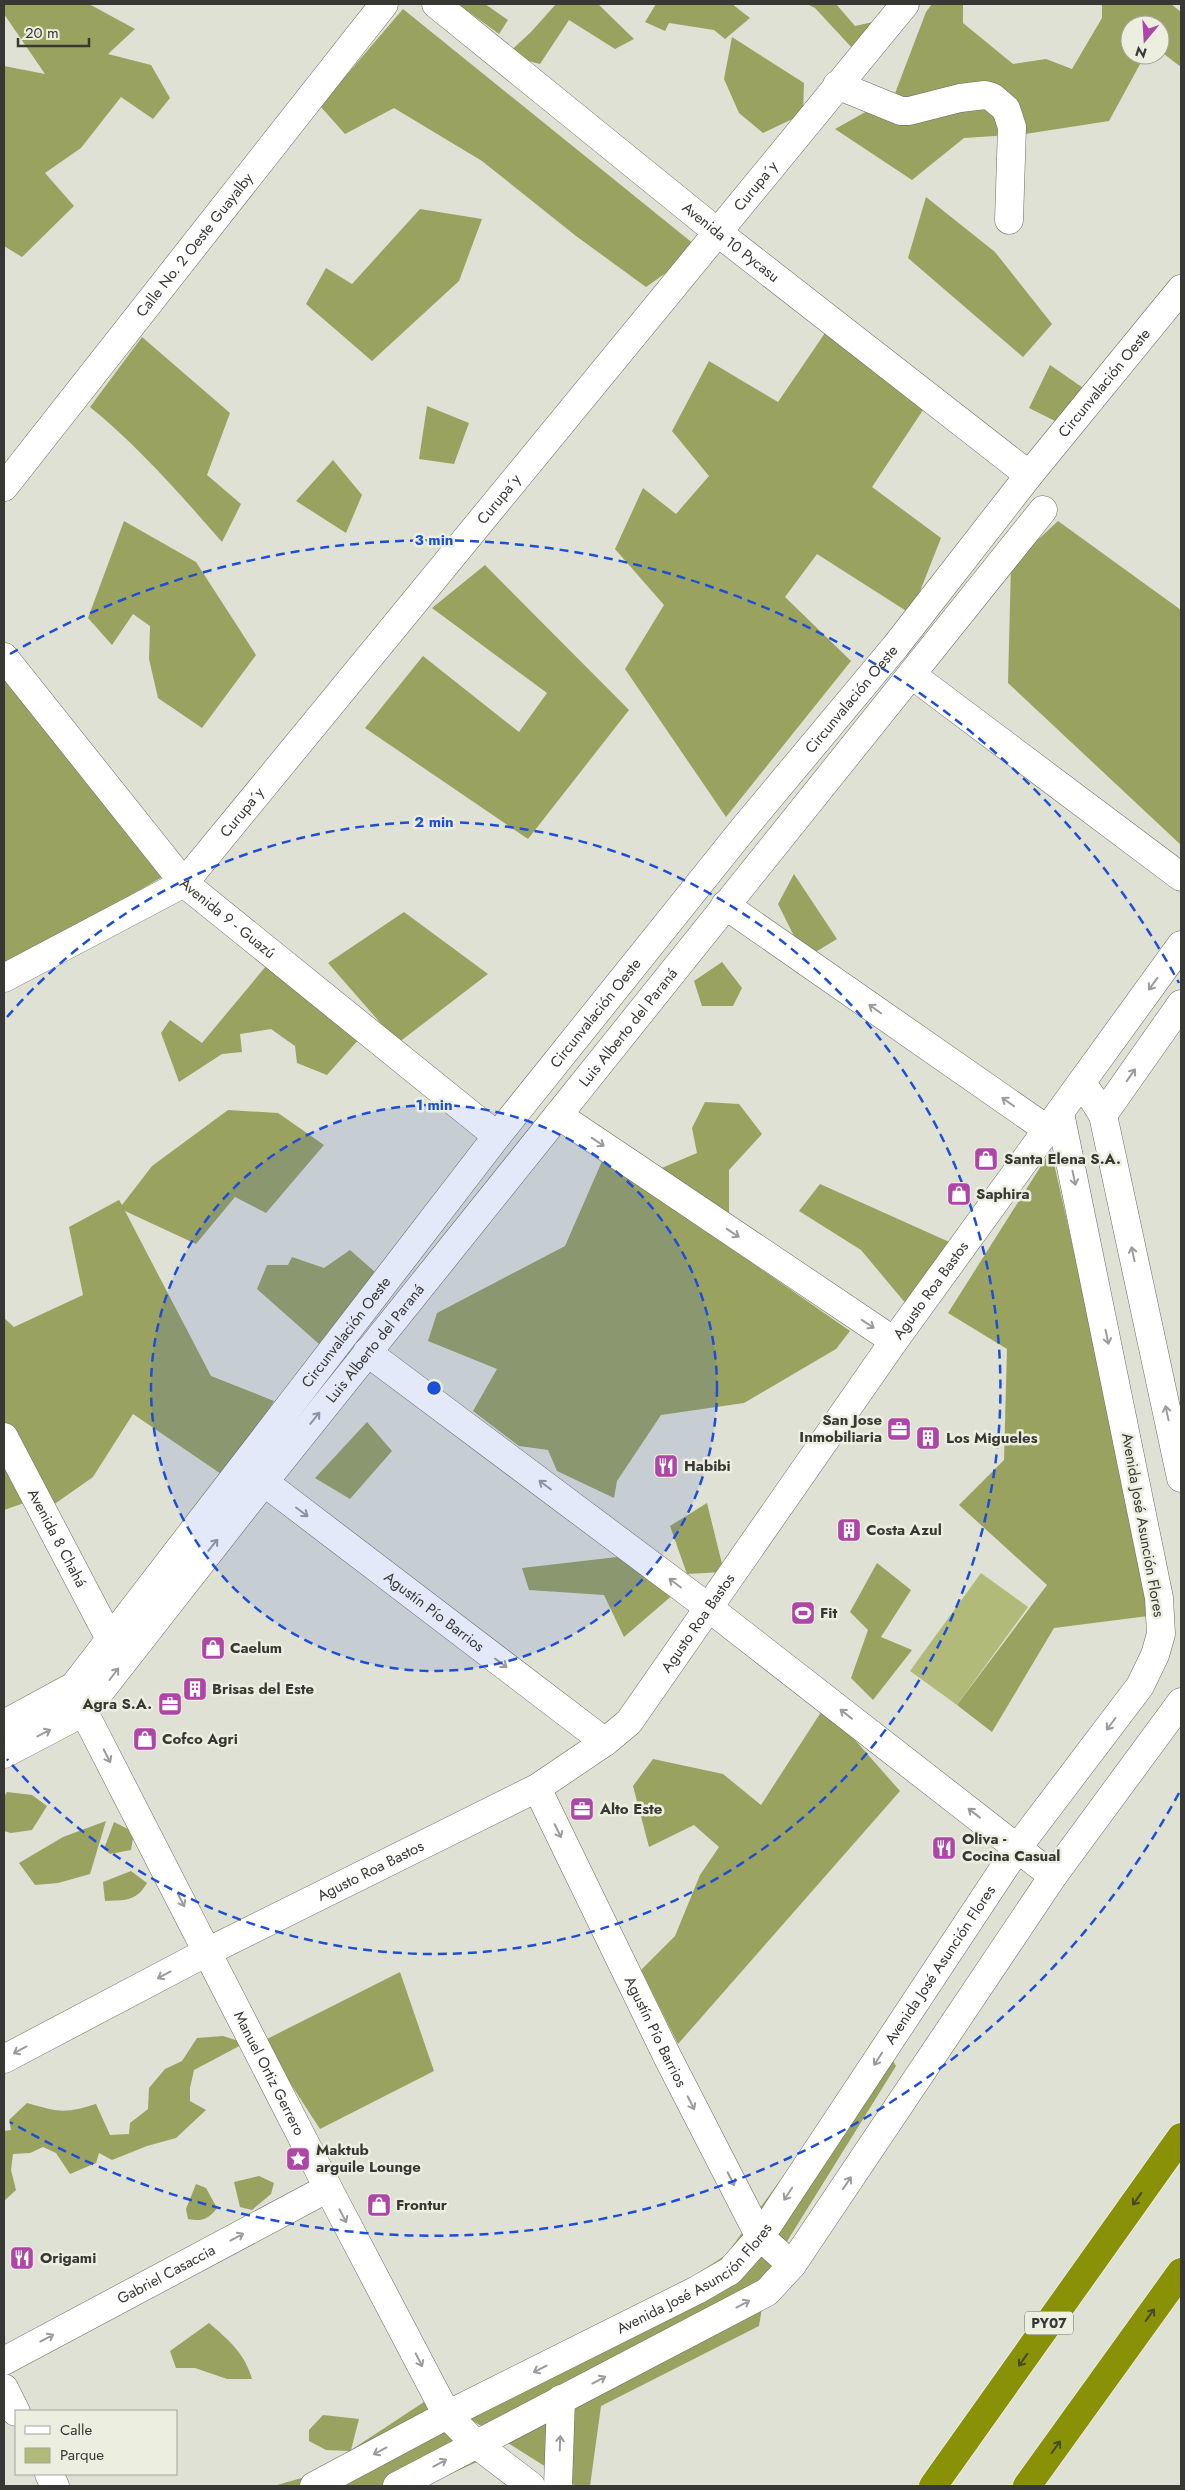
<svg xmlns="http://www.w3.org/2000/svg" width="1185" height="2490" font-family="Jost,sans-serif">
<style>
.green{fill:#b2ba7a}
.forest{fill:#9aa260}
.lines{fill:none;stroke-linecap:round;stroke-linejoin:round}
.street-casing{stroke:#6a6c60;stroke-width:29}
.highway-casing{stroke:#fff;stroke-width:29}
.street{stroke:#fff;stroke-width:28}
.highway{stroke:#899207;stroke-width:28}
.oneway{stroke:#9b9c99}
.oneway2{stroke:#474a2a}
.ring{fill:none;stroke:#1d4ed8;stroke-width:2.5;stroke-dasharray:9 6}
.labels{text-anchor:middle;stroke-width:5;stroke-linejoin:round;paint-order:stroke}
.shield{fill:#eceee0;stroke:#6d6f67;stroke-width:1}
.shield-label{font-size:14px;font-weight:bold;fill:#373833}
.street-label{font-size:15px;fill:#373833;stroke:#eceee0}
.poi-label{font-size:15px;font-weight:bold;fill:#373833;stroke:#eceee0;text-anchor:start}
.centre{fill:#1d4ed8;stroke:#eceee0;stroke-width:2.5}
.ring-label{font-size:15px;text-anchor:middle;font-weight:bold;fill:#1d4ed8;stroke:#eceee0;stroke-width:5;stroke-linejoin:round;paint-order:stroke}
</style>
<rect width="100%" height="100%" fill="#dee1d3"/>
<path class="green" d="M981,1573l47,34 -71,98 -47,-34z"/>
<path class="forest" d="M4,4h85l46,25 -27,25 43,11 19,33 -17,21 -32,-22 -40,51 -36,25 29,33 -52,51 -18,-11v-180l41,8 -41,-60z
M458,4h27l23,16 -9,14z
M556,4h42l36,35 -19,10 -46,-29 -29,44 -34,-9 25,-23z
M656,4h76l18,14 -25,21 -11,-9 -45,-7 -4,8 -20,-9z
M807,4h29l19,22 27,-6 -29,29 -38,-41z
M932,4h31v19l50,41 33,-5 26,10 30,-51v-14h69l10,8v55l-21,-16v-26h-30v30h15l-36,66 -84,13 -61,4 -52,42 -77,-51 59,-33 32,-84z
M403,9l297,240 -54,38 -70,-51 -94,-75 -88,-53 -49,26 -25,-28z
M732,37l72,46 -1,31 -40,19 -24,-20 -15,-34z
M926,197l69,55 57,72 -29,33 -115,-99z
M420,209l62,10 -23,62 -87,80 -66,-57 20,-36 26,16z
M827,330l98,77 -53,80 69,51 -30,76 -94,-60 -32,43 66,64 -125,156 -101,-148 39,-64 -49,-56 28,-61 33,26 33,-38 -37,-45 37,-70 69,41z
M142,337l88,76 -23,62 34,29 -19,38c-42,-48 -83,-95 -132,-135z
M1050,365l39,27 -26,33 -34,-17z
M427,406l42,17 -15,41 -35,-5z
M333,460l29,35 -16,38 -50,-32z
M124,521l72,41 60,93 -54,73 -44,-30 -9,-39 1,-33 -17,-12 -21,31 -24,-27z
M1058,521l123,89v235l-173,-162 3,-118z
M485,565l144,145 -101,129 -163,-111 58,-72 96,76 28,-39 -115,-85z
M4,673l167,199 -167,96z
M794,874l43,65 -28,17 -16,-22 -15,-30z
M404,912l84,62 -90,69 -70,-80z
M722,962l20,26 -9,18h-31l-8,-25z
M267,965l93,73 -33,37 -30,-12 -2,-17 -24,-17 -31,5 2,18 -20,2 -43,28 -18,-49 9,-13 32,23z
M705,1102l34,2 23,30 -33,36v60l-72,-60 40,-17 -5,-25z
M228,1110l50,3 46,32 -58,68 -31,-16 -39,47 -71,-33 86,165 63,25 -47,77 -94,-64 -40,63 -47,33 -42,-80v-112l10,9 69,-32 -14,-68 50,-27 3,5 30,-39z
M1051,1150l105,465 -102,13 -62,104 -35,-27 90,-120 -88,-80 45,-45 3,-111 -59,-36z
M603,1159l247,172 -14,18 -92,54 -83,12 -44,66 -3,17 -57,-27 -9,-21 -29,-4 -46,-35 24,-42 -69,-28 9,-28 128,-67z
M820,1184l136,61 -49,60 -46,-55 -62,-39z
M350,1250l25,22 -56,72 -62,-55 10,-24h21l4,-8 32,11z
M367,1422l25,29 -42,48 -35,-21z
M4,1460l23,42 -23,8z
M707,1503l17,69 -37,2 -17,-48z
M617,1557l58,36 -51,44 -20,-42 -75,-5 -7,-22z
M877,1563l34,27 -30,47 31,13 -39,50 -22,-22 17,-48 -18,-18z
M825,1706l75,85 -222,253 -37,-74 34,-34 25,-61 19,-28 -25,-22 -45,22 -16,-61 20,-27 70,15 38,31z
M7,1792l25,3 15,11 -15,24 -21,3 -7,-2v-34z
M106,1821l-16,53 -32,9 -23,2 -16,-22 44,-26z
M114,1822l20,10 -3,18 -21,4 -6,-5z
M131,1871l16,12c-11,19 -23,17 -42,18l-2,-19z
M400,1972l34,99 -114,58 -57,-88z
M223,2036l22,7 -51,27 -4,18v13l16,9 -30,28 -29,8 -35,14 -13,-7 -3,10 -26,11 -14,-21 -13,-6 -13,6 -17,1 -2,16 5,20 -12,11v-70l7,-1 -2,-10 18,-17c32,9 37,11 69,1l14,31 19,-1 1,-11 18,-14 1,-21 16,-19 17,-8 15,-23z
M881,2041l15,25 -128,206 -9,54 -158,80 -11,80h-14l-106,-67 256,-164z
M259,2176l15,7 -3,11 -19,16 -12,-3 -6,-25z
M196,2184l10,4 11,20c-8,11 -16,14 -29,11l-2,-10z
M209,2323c20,17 36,31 43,56h-25l-32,-11h-19l-6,-17z
M424,2402l55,59 -55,25h-150l41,-12 34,-23 -23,-1 -17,-9v-11l14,-15 36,4 -8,31z"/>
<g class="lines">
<defs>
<g id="street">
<path id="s1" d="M436,4l280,227 313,244"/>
<path d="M837,85l64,26h8l51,-13 25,-3 7,2 14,12 6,18 -3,93"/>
<path id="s2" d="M4,487l380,-483"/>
<path id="s3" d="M4,657l180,226 313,253"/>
<path d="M912,675l269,202"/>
<path d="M725,905l323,225"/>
<path id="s4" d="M4,978l180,-95 721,-879"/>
<path d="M1079,1086l10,7 14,22 78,363"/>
<path d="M558,1115l336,226"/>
<path d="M1103,1115l78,-111"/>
<path d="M367,1352l342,256 344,268"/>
<path id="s5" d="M4,1437l106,202"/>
<path id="s6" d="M264,1482l341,260"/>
<path id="s7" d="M84,1712l244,476 119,227 29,29 55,42"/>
<path id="s8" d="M4,1724l70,-38 423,-550 247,-308 151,-181 134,-172 152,-186"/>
<path id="s9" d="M4,1754l80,-42 180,-230 779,-972"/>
<path id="s10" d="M537,1788l129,266 94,183 32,28"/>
<path id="s11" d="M4,2059l203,-107 330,-164 68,-46 24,-20 265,-381 287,-396"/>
<path id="s12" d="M4,2361l324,-173"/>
<path d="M4,2388l12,24"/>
<path d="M49,2474l6,12"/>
<path id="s13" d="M314,2486l133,-71 250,-125 33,-19 30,-34 258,-390 122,-161 15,-31 6,-21 -2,-36 -99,-485"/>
<path d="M397,2486l370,-194 25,-27 261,-389 128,-174"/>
<path d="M558,2486l3,-87"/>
</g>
<path id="highway" d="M933,2486l248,-349
M1027,2486l154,-214"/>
</defs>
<use href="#street" class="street-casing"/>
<use href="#highway" class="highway-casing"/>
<use href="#street" class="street"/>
<use href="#highway" class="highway"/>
</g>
<defs><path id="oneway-shaft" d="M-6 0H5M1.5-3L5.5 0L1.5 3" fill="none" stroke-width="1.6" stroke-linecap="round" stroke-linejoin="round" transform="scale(1.25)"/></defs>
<g class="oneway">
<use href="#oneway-shaft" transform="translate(1153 984) rotate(126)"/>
<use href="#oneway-shaft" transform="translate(875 1009) rotate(-145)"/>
<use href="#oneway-shaft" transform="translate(1131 1075) rotate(-55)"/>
<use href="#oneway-shaft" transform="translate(1008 1102) rotate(-145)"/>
<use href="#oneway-shaft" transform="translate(598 1142) rotate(34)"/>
<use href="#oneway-shaft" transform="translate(1074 1178) rotate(78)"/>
<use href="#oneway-shaft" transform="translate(733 1233) rotate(34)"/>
<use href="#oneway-shaft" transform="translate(1133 1254) rotate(-102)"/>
<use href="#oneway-shaft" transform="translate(868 1324) rotate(34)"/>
<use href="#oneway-shaft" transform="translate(1107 1337) rotate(78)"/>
<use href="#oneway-shaft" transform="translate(1167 1413) rotate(-102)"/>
<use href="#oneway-shaft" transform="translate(315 1418) rotate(-51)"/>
<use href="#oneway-shaft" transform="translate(545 1485) rotate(-143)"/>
<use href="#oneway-shaft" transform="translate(302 1512) rotate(37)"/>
<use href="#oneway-shaft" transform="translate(213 1545) rotate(-51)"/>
<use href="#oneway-shaft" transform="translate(675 1583) rotate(-143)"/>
<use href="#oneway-shaft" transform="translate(501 1663) rotate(37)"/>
<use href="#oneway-shaft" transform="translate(114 1674) rotate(-53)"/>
<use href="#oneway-shaft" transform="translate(846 1714) rotate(-142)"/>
<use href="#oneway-shaft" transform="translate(1111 1724) rotate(127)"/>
<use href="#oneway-shaft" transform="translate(44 1733) rotate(-27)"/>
<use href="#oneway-shaft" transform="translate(107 1756) rotate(63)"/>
<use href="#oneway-shaft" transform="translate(974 1813) rotate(-142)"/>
<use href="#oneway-shaft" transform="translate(558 1831) rotate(64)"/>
<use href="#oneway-shaft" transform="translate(181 1900) rotate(63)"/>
<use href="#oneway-shaft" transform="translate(164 1975) rotate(152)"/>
<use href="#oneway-shaft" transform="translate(20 2050) rotate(152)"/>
<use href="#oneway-shaft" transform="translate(878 2059) rotate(123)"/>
<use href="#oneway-shaft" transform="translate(691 2103) rotate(63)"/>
<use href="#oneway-shaft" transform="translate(731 2179) rotate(63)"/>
<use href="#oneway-shaft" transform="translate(847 2183) rotate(-56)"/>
<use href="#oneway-shaft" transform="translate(788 2194) rotate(123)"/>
<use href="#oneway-shaft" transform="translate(343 2216) rotate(62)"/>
<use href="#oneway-shaft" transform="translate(237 2237) rotate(-28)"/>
<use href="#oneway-shaft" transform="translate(743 2304) rotate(-28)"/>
<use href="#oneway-shaft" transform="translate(47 2338) rotate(-28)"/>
<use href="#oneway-shaft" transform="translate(419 2360) rotate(63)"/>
<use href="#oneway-shaft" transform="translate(540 2369) rotate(153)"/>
<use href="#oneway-shaft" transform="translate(599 2380) rotate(-28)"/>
<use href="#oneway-shaft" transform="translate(560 2443) rotate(-88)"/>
<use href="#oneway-shaft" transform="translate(380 2451) rotate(152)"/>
<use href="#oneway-shaft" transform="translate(440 2463) rotate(-28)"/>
</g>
<g class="oneway2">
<use href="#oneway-shaft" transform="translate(1137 2199) rotate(125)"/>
<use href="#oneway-shaft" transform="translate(1150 2315) rotate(-54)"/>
<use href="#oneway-shaft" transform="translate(1023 2360) rotate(125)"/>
<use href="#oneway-shaft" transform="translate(1056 2447) rotate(-54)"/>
</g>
<circle cx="434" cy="1388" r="283" fill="#1d4ed8" fill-opacity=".12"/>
<g class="ring">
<circle cx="434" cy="1388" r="283"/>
<path d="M7 1017A566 566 0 1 1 7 1759"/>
<path d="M1179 1793A848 848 0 0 1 10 2122M10 654A848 848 0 0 1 1179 983"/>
</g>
<defs>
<symbol id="shop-square" viewBox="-11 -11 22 22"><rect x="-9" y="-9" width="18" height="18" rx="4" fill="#ae46a8" stroke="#eceee0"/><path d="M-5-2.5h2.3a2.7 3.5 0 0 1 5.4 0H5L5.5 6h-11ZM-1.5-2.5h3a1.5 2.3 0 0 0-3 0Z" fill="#fff"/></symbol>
<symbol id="office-square" viewBox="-11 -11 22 22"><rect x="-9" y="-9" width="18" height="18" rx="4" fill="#ae46a8" stroke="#eceee0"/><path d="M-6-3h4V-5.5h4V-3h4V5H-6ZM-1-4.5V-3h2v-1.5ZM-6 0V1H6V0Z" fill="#fff"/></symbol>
<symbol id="building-square" viewBox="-11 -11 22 22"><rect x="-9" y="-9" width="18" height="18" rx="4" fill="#ae46a8" stroke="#eceee0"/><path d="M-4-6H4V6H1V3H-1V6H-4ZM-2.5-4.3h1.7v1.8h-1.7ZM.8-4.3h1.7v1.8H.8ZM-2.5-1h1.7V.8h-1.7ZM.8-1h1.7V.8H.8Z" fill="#fff"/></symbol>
<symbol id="restaurant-square" viewBox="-11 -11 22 22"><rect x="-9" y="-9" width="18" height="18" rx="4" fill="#ae46a8" stroke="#eceee0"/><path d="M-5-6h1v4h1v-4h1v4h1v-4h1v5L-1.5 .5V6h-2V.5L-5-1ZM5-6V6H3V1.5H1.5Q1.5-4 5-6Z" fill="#fff"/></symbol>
<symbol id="stadium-square" viewBox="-11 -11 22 22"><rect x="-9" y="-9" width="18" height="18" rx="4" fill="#ae46a8" stroke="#eceee0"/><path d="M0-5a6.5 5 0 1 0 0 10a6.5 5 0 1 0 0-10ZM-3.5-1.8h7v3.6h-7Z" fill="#fff"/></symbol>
<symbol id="sight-square" viewBox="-11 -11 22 22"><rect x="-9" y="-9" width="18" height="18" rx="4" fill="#ae46a8" stroke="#eceee0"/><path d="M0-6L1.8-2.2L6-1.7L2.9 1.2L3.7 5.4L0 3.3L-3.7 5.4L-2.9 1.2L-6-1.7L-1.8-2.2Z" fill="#fff"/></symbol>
</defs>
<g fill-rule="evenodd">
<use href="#shop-square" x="972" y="1145" width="28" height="28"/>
<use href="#shop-square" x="945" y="1180" width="28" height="28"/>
<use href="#office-square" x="885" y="1415" width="28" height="28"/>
<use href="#building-square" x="914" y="1424" width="28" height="28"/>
<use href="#restaurant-square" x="652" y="1452" width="28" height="28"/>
<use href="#building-square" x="835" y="1516" width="28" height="28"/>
<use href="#stadium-square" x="789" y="1599" width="28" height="28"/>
<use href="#shop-square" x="199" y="1634" width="28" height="28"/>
<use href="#building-square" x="181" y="1675" width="28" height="28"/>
<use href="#office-square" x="156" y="1690" width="28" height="28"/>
<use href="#shop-square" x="131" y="1725" width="28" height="28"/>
<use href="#office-square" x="568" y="1795" width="28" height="28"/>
<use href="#restaurant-square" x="930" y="1834" width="28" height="28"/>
<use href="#sight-square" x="284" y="2145" width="28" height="28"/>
<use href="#shop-square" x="365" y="2191" width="28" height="28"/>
<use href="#restaurant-square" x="8" y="2244" width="28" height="28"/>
</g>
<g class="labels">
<rect class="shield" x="1025" y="2311.5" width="48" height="23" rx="4"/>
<g class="shield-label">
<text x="1049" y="2328">PY07</text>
</g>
<g class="street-label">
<text dy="5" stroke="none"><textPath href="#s4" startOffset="1105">Curupa´y</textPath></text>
<text dy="5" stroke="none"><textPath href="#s1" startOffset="379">Avenida 10 Pycasu</textPath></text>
<text dy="5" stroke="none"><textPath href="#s2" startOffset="308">Calle No. 2 Oeste Guayalby</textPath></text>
<text dy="5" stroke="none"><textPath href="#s8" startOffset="1741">Circunvalación Oeste</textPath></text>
<text dy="5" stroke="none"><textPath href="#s4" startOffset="700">Curupa´y</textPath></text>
<text dy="5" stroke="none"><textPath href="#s8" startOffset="1336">Circunvalación Oeste</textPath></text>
<text dy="5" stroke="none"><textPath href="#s4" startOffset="295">Curupa´y</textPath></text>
<text dy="5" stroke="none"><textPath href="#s3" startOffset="345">Avenida 9 - Guazú</textPath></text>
<text dy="5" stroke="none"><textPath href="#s8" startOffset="931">Circunvalación Oeste</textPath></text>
<text dy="5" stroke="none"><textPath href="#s9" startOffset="965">Luis Alberto del Paraná</textPath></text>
<text dy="5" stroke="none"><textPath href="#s11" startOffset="1238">Agusto Roa Bastos</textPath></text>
<text dy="5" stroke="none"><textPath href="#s8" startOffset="526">Circunvalación Oeste</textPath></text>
<text dy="5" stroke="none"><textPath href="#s9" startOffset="560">Luis Alberto del Paraná</textPath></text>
<text transform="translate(1143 1525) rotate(80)" y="5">Avenida José Asunción Flores</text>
<text dy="5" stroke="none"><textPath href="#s5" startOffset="114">Avenida 8 Chahá</textPath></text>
<text dy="5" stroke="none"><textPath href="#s6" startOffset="214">Agustín Pío Barrios</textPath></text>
<text dy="5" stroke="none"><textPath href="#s11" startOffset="832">Agusto Roa Bastos</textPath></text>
<text dy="5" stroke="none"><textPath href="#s11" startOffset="412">Agusto Roa Bastos</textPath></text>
<text dy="5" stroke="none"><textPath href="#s13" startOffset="840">Avenida José Asunción Flores</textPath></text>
<text dy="5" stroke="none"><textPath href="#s10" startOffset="271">Agustín Pío Barrios</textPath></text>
<text dy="5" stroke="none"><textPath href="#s7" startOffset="406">Manuel Ortiz Gerrero</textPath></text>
<text dy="5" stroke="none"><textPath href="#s12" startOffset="184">Gabriel Casaccia</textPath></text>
<text dy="5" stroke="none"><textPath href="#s13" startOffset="435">Avenida José Asunción Flores</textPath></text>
</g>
<g class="poi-label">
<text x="1004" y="1164">Santa Elena S.A.</text>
<text x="976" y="1199">Saphira</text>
<text x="882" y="1425" text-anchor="end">San Jose<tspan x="882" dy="17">Inmobiliaria</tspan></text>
<text x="946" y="1443">Los Migueles</text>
<text x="684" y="1471">Habibi</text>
<text x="866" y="1535">Costa Azul</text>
<text x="820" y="1618">Fit</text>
<text x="230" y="1653">Caelum</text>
<text x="212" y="1694">Brisas del Este</text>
<text x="152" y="1709" text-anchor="end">Agra S.A.</text>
<text x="162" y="1744">Cofco Agri</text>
<text x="600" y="1814">Alto Este</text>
<text x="962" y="1844">Oliva -<tspan x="962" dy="17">Cocina Casual</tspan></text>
<text x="316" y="2155">Maktub<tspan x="316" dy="17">arguile Lounge</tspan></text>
<text x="396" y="2210">Frontur</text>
<text x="40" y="2263">Origami</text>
</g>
</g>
<circle cx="434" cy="1388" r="8" class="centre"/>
<g class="ring-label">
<text x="434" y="545">3 min</text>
<text x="434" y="827">2 min</text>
<text x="434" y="1110">1 min</text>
</g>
<rect width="1185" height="2490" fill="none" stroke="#373833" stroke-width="10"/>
<rect x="15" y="2410" width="162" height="65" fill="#eceee0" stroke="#a4a59b"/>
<rect x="25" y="2426" width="25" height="8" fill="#ffffff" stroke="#a4a59b"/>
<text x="60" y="2435" font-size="15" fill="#373833">Calle</text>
<rect x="25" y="2448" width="25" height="15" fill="#b2ba7a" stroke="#a4a59b"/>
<text x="60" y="2460" font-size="15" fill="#373833">Parque</text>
<g transform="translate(1145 40) rotate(198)"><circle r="24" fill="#eceee0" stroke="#a4a59b"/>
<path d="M0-4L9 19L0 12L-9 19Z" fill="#ae46a8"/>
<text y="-8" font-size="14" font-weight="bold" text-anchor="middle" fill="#373833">N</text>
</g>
<path d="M18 38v8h71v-8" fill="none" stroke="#373833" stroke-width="2.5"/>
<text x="25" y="38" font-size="15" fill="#373833" stroke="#eceee0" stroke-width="4" paint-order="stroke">20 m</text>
</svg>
